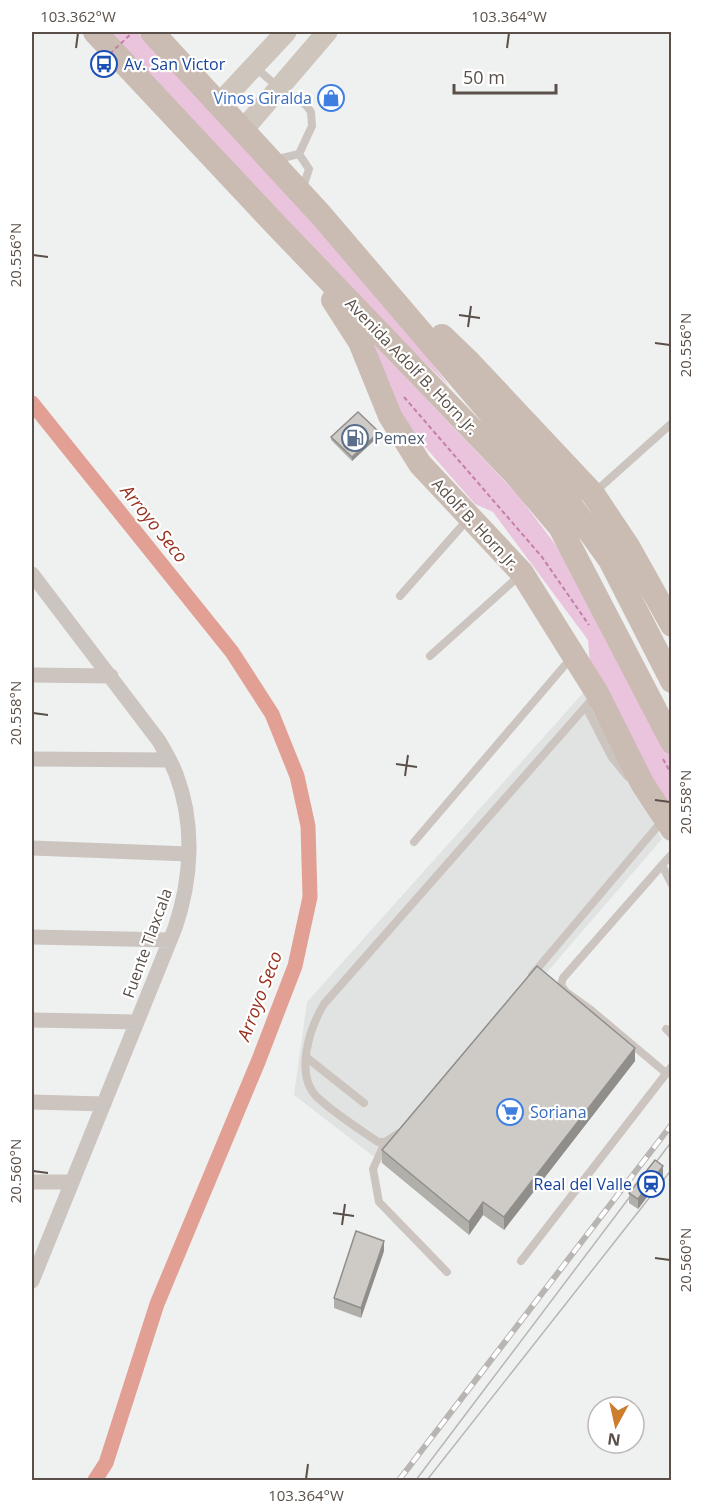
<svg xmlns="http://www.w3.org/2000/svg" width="703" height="1512" font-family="'Open Sans',sans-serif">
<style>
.education{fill:#e0e3e2}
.green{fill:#eac3dd}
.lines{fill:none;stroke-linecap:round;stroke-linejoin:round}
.canal{stroke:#e2a095;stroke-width:15}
.path{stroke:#c47fa5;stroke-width:2;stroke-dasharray:4.5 3;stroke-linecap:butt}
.lane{stroke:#ccc4bf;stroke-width:8}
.street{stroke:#ccc4bf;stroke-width:15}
.secondary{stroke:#cec5bd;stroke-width:21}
.primary{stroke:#cabcb2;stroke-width:24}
.tram{stroke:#b8b5b2;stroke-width:1.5}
.rail-casing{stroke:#b8b5b2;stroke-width:6}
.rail{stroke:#fff;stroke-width:4;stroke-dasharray:11;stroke-linecap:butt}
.path-bridge{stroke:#c47fa5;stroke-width:2;stroke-dasharray:4.5 3;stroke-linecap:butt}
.wall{fill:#b1afaa}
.shaded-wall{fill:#908e8b}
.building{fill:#cecbc6;stroke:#908e8b;stroke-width:1.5}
.ticks{fill:none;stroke:#5a5049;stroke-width:2}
.labels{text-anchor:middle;stroke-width:4.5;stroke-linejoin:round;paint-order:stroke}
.transit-label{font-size:16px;fill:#164399;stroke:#fff;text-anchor:start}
.shop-label{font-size:16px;fill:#366cbe;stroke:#fff;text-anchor:end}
.street-label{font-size:16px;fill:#5a5049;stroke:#fff}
.service-label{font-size:16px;fill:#4e5e75;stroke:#fff;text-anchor:start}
.water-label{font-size:18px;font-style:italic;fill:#992f1d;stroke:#fff}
.neatline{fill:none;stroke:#5a5049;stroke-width:2}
.ticks-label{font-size:15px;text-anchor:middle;fill:#5a5049}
</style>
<rect width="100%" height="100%" fill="#eff1f1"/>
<path class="education" d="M583,693l79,146 -280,324 -88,-68 13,-93z"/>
<path class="green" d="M107,32h30l213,224 100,131 -100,-98z
M374,344l143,150 38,50 21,34 95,179v58l-81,-151 -2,-24 -95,-128 -18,-8 -77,-88 -29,-69z"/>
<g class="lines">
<path class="canal" d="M32,403l200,249 40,62 25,62 11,50 2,71 -15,69 -37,96 -101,242 -51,159 -11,17"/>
<path class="path" d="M404,397l138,160 47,68
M663,759l9,16"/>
<path class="lane" d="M256,68l23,20 27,17 5,7 1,14 -13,28 10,15 -7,21
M274,160l25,-6
M596,491l76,-68
M400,596l68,-77
M430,656l89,-80
M586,707l25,49 17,21
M414,842l157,-184
M662,865l10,-11
M532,975l130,-154
M666,1029l6,6
M306,1057l58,46
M666,1073l-75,-63 -25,-18 -5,-7 2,-7 99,-113 10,20
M399,1133l-14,9h-7c-20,-14 -43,-28 -61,-45 -23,-23 -7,-70 7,-93l271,-308
M385,1142l-12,27 6,33 68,70
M521,1261l151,-195"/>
<path class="street" d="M32,574l127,167c6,11 13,22 17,33 19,50 16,104 -1,154l-143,353
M32,675l79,1
M32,759l137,1
M32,848l157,6
M32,937l138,3
M32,1020l105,2
M32,1102l72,2
M32,1182h40"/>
<path class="secondary" d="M218,105l68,-73
M242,131l85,-99"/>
<path class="primary" d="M95,32l180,192 241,251 44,52 112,215
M152,32l169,183 204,239 42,46 43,60 62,121
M333,300l27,42 30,74 30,48 102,109 75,120 45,90 30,46
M442,336l27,26 124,132 36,54 43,77"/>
<path class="tram" d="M416,1480l256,-339
M427,1480l245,-311"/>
<defs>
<path id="rail" d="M399,1480l273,-356"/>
</defs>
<use href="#rail" class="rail-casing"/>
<use href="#rail" class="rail"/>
<path class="path-bridge" d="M99,64l34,-32"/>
</g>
<path class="wall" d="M379,436l-27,25 -21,-21v-3z
M635,1061l-131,169 -21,-15 -14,20 -87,-72v-13z
M663,1176l-25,33 -9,-6v-10z
M384,1251l-23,67 -27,-10v-10z"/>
<path class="shaded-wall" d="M379,432v4l-27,25v-4z
M635,1048v13l-131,169v-13z
M663,1166v10l-25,33v-10z
M483,1202v13l-14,20v-13z
M384,1241v10l-23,67v-10z"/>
<path class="building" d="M358,412l21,20 -27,25 -21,-20z
M537,966l98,82 -131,169 -21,-15 -14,20 -87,-72z
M655,1160l8,6 -25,33 -9,-6z
M356,1231l28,10 -23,67 -27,-10z"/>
<path class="ticks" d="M76,48l2,-15M507,48l2,-15M33,255l15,2M459,315l21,3M468,327l3,-21M655,343l15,2M33,713l15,2M396,764l21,3M405,776l3,-21M655,800l15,2M33,1171l15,2M333,1213l21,3M342,1225l3,-21M655,1258l15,2M306,1479l2,-15"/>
<defs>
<symbol id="bus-ring" viewBox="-11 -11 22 22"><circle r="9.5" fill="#fff" stroke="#1a4fb4" stroke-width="1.5"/><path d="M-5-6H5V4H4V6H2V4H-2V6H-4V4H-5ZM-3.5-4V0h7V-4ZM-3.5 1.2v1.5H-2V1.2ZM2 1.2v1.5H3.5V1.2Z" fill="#1a4fb4"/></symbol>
<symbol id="shop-ring" viewBox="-11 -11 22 22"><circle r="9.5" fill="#fff" stroke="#3f7fe0" stroke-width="1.5"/><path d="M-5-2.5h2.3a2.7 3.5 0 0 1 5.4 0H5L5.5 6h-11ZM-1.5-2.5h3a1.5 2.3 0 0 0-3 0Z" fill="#3f7fe0"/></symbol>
<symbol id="fuel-ring" viewBox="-11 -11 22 22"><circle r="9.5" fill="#fff" stroke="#5c6f8a" stroke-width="1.5"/><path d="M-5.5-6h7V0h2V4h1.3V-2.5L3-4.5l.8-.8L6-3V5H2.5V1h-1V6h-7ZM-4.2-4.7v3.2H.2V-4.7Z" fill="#5c6f8a"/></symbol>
<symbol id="supermarket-ring" viewBox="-11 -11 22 22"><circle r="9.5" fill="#fff" stroke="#3f7fe0" stroke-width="1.5"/><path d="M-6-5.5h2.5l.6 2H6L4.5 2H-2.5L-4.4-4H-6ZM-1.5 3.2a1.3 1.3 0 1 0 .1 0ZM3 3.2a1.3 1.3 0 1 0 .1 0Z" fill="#3f7fe0"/></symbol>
<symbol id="station-ring" viewBox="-11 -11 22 22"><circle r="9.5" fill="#fff" stroke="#1a4fb4" stroke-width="1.5"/><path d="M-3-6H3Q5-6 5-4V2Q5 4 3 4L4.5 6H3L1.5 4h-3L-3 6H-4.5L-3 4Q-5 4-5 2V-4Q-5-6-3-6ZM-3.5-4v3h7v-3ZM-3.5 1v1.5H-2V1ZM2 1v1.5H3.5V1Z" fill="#1a4fb4"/></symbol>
</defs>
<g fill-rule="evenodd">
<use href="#bus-ring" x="89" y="49" width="30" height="30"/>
<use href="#shop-ring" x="316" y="83" width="30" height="30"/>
<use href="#fuel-ring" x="340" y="423" width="30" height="30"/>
<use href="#supermarket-ring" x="495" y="1097" width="30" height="30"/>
<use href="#station-ring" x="636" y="1169" width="30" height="30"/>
</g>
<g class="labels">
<g class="transit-label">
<text x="124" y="70">Av. San Victor</text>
<text x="632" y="1190" text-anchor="end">Real del Valle</text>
</g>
<g class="shop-label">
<text x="312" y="104">Vinos Giralda</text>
<text x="530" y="1118" text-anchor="start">Soriana</text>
</g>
<g class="street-label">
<text transform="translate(412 366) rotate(46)" y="6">Avenida Adolf B. Horn Jr.</text>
<text transform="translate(476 524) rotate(47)" y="6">Adolf B. Horn Jr.</text>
<text transform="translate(147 943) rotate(-70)" y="6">Fuente Tlaxcala</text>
</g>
<g class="service-label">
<text x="374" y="444">Pemex</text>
</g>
<g class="water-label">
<text transform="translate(154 524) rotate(51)" y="6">Arroyo Seco</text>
<text transform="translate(260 996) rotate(-69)" y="6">Arroyo Seco</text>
</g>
</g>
<rect width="703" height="1512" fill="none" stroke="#ffffff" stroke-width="66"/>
<g transform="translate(616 1425) rotate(188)"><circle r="28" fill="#ffffff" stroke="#bdb9b6" stroke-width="1.5"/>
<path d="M0-4.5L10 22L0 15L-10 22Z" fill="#cc7d2e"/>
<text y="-9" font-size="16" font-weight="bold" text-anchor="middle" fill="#5a5049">N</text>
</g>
<path d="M454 84v9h102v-9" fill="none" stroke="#5a5049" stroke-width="3"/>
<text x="463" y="84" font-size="18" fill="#5a5049" stroke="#ffffff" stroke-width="4.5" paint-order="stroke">50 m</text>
<rect x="33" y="33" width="637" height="1446" class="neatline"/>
<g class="ticks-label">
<text x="78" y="22">103.362°W</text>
<text x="509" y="22">103.364°W</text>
<text transform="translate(16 255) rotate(-90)" y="5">20.556°N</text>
<text transform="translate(686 345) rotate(-90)" y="5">20.556°N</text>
<text transform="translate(16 713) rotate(-90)" y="5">20.558°N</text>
<text transform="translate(686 802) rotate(-90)" y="5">20.558°N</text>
<text transform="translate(16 1171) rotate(-90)" y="5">20.560°N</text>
<text transform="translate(686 1260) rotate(-90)" y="5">20.560°N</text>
<text x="306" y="1501">103.364°W</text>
</g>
</svg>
